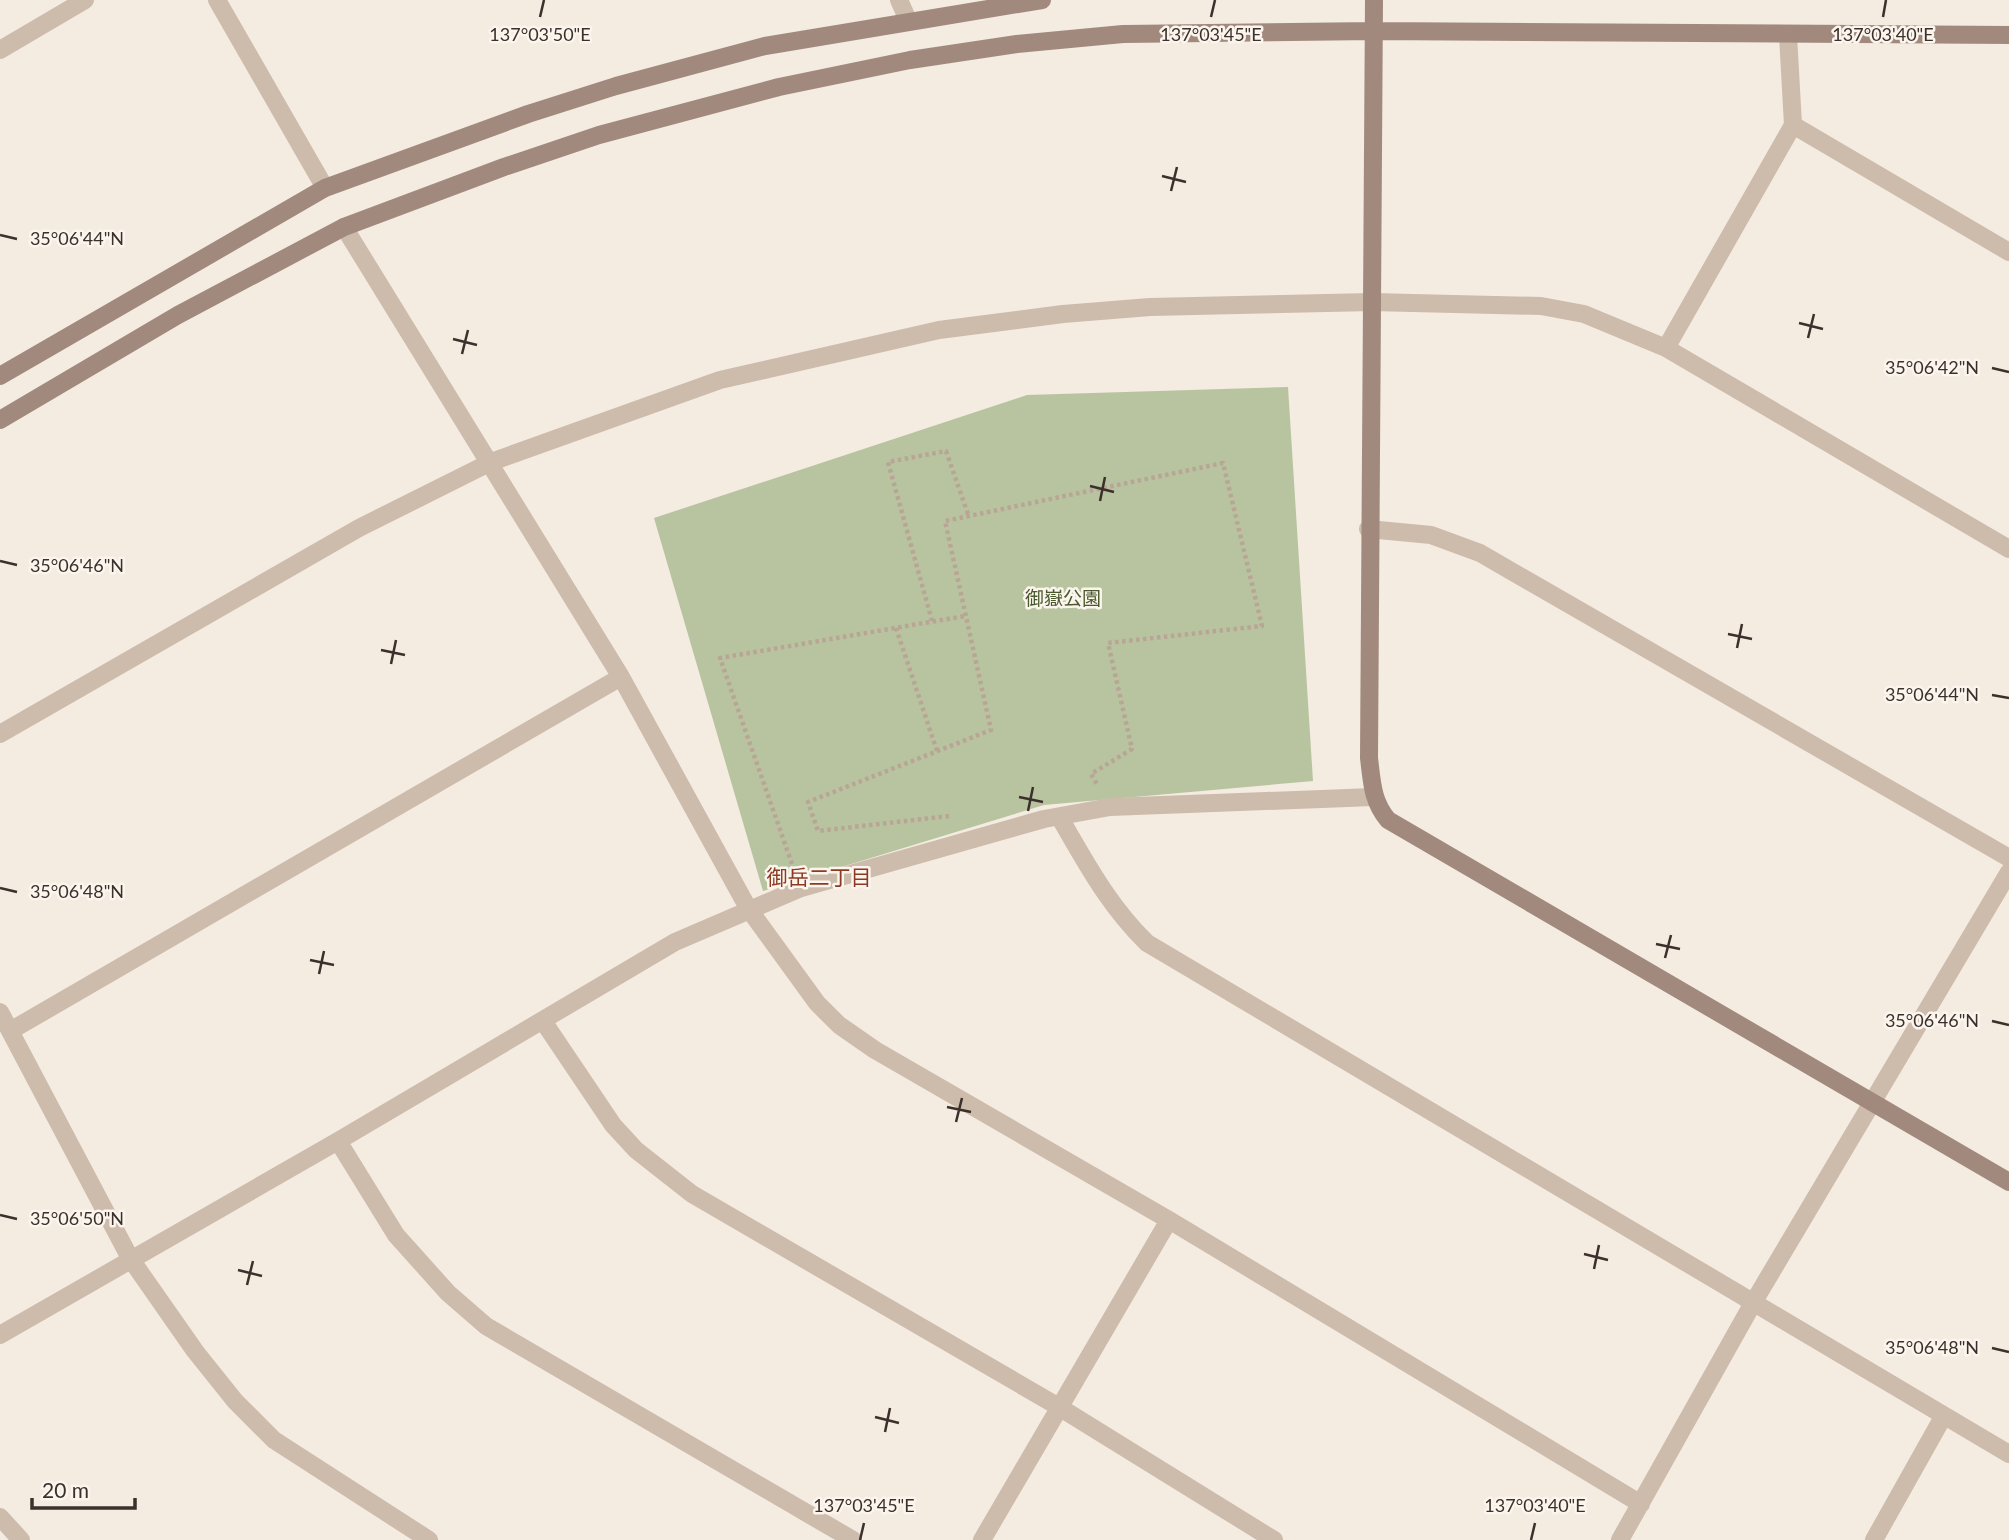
<svg xmlns="http://www.w3.org/2000/svg" width="2009" height="1540" font-family="Lato,'Noto Sans JP',sans-serif">
<style>
.green{fill:#b8c4a0}
.lines{fill:none;stroke-linecap:round;stroke-linejoin:round}
.path{stroke:#b9a596;stroke-width:4.5;stroke-dasharray:3.5 3.5;stroke-linecap:butt}
.street{stroke:#cdbbac;stroke-width:18}
.secondary{stroke:#a18a7d;stroke-width:18}
.ticks{fill:none;stroke:#3b302b;stroke-width:2.5}
.labels{text-anchor:middle;stroke-width:5;stroke-linejoin:round;paint-order:stroke}
.park-label{font-size:19px;fill:#4a5a2e;stroke:#fbf5ee}
.neighbourhood-label{font-size:21px;fill:#8c3b22;stroke:#fbf5ee}
.ticks-label{font-size:18px;text-anchor:middle;fill:#3b302b;stroke:#fbf5ee;stroke-width:5;stroke-linejoin:round;paint-order:stroke}
</style>
<rect width="100%" height="100%" fill="#f4ebe1"/>
<path class="green" d="M1288,387l25,394 -269,24 -281,86 -109,-373 373,-123z"/>
<g class="lines">
<path class="path" d="M932,621l-44,-159 58,-11 23,66
M896,628l41,123
M949,816l-131,15 -10,-29 183,-72 -46,-209 278,-58 39,163 -154,17 24,106 -41,25 6,10
M792,864l-72,-206 245,-42"/>
<path class="street" d="M217,0l108,188
M899,0l9,20
M0,50l85,-50
M1793,125l216,127
M344,227l277,450 127,231 69,95 22,22 36,25 294,170 472,284
M1666,348l127,-223 -5,-90
M1368,529l63,6 49,18 529,305
M0,734l359,-206 132,-66 229,-82 219,-50 124,-16 87,-7 222,-5 169,4 43,8 82,34 343,201
M1060,818c26,45 49,88 87,125l862,511
M0,1012l130,246 65,93 40,50 39,39 155,100
M543,1021l70,104 23,25 56,44 367,213 215,133
M10,1031l611,-354
M338,1141l58,94 52,58 38,33 367,214
M0,1335l338,-194 337,-199 126,-54 243,-69 66,-12 263,-10
M0,1517l21,23
M982,1540l187,-320
M1620,1540l133,-237 256,-431
M1874,1540l69,-123"/>
<path class="secondary" d="M1374,0l-5,758c3,24 3,43 19,62l621,362
M0,376l325,-188 203,-74 88,-28 149,-40 277,-46
M0,420l178,-105 166,-88 160,-60 95,-32 180,-48 131,-27 107,-16 106,-10 251,-3 635,4"/>
</g>
<path class="ticks" d="M540,17l4,-17M1211,17l4,-17M1883,17l3,-17M1162,176l24,6M1171,191l6,-24M0,235l17,4M1799,323l24,6M1808,338l6,-24M453,339l24,6M462,354l6,-24M1992,368l17,4M1090,486l24,6M1100,501l5,-24M0,561l17,4M1728,634l24,5M1737,648l5,-24M381,650l24,5M391,664l5,-24M1992,695l17,3M1019,797l24,5M1028,811l5,-24M0,888l17,4M1656,944l24,5M1665,958l6,-23M310,960l24,5M319,974l5,-23M1992,1021l17,4M947,1107l24,5M956,1122l6,-24M0,1215l17,4M1584,1254l24,6M1594,1269l5,-24M238,1270l24,6M247,1285l6,-24M1992,1348l17,4M875,1417l24,6M885,1432l5,-24M860,1540l4,-17M1531,1540l4,-17"/>
<g class="labels">
<g class="park-label">
<text x="1063" y="605">御嶽公園</text>
</g>
<g class="neighbourhood-label">
<text x="819" y="885">御岳二丁目</text>
</g>
</g>
<g class="ticks-label">
<text x="540" y="41">137°03'50"E</text>
<text x="1211" y="41">137°03'45"E</text>
<text x="1883" y="41">137°03'40"E</text>
<text x="77" y="245">35°06'44"N</text>
<text x="1932" y="374">35°06'42"N</text>
<text x="77" y="572">35°06'46"N</text>
<text x="1932" y="701">35°06'44"N</text>
<text x="77" y="898">35°06'48"N</text>
<text x="1932" y="1027">35°06'46"N</text>
<text x="77" y="1225">35°06'50"N</text>
<text x="1932" y="1354">35°06'48"N</text>
<text x="864" y="1512">137°03'45"E</text>
<text x="1535" y="1512">137°03'40"E</text>
</g>
<path d="M32 1498v10h103v-10" fill="none" stroke="#3b302b" stroke-width="3.5"/>
<text x="42" y="1498" font-size="21" fill="#3b302b" stroke="#fbf5ee" stroke-width="5" paint-order="stroke">20 m</text>
</svg>
